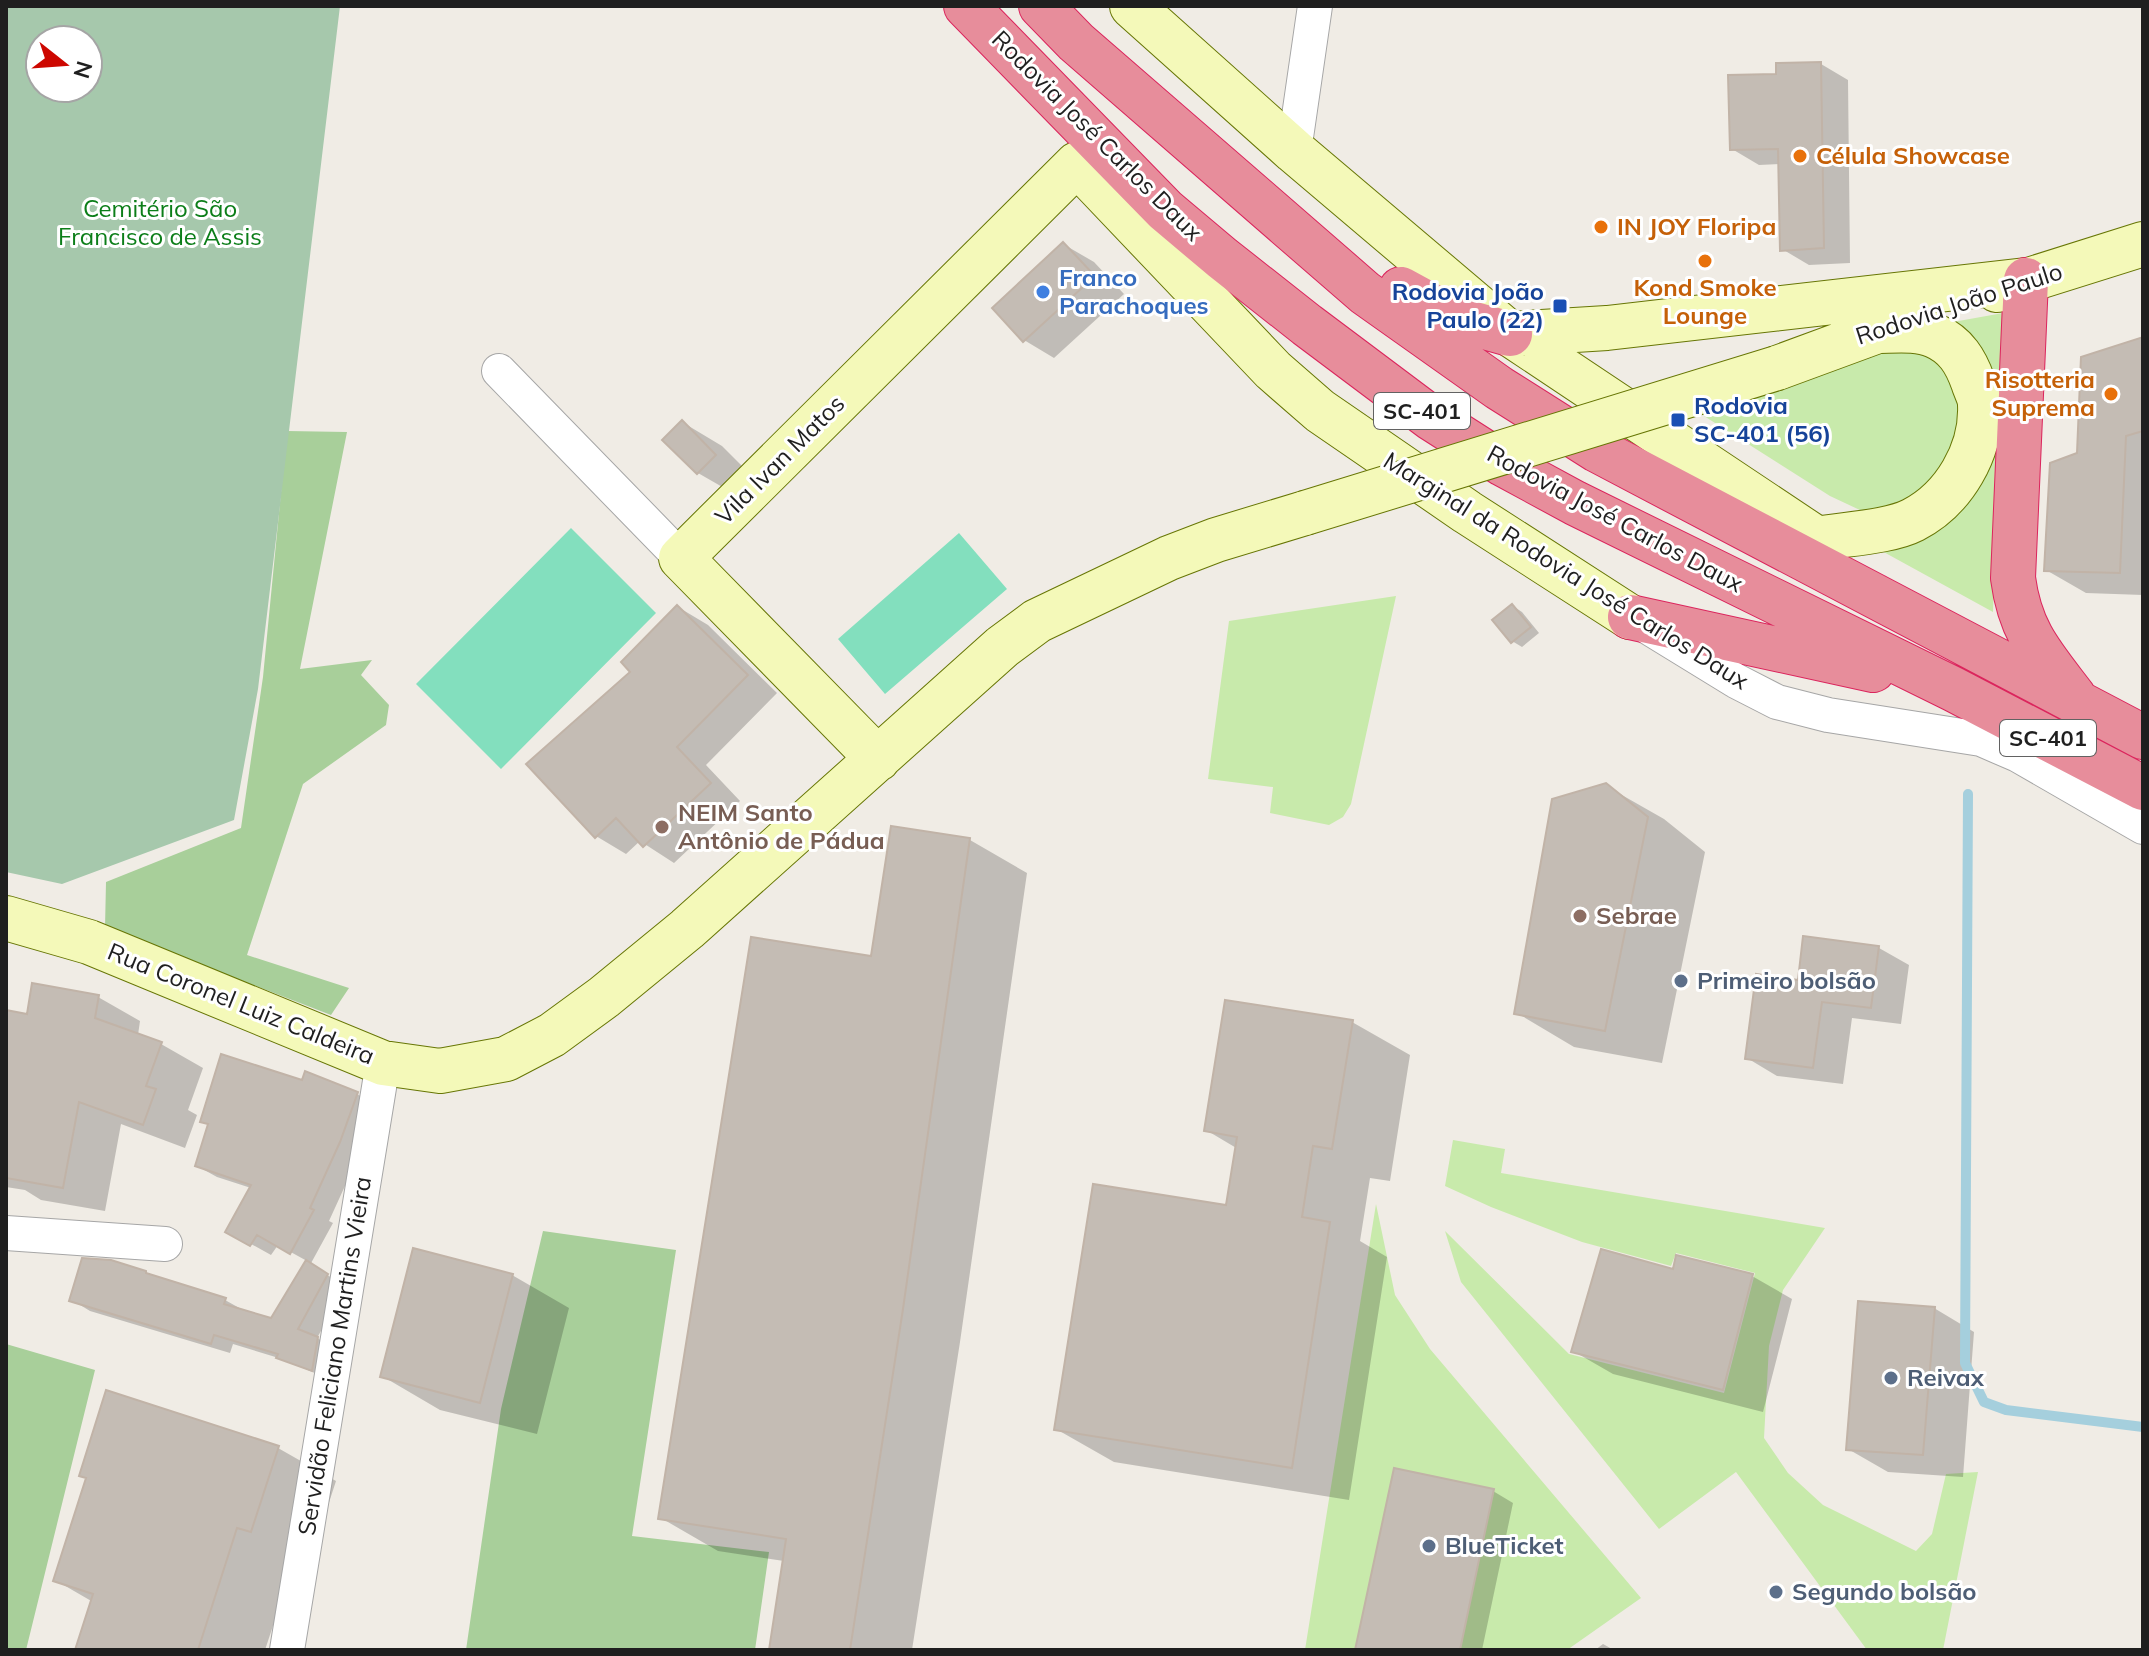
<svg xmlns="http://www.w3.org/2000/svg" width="2149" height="1656" font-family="Mulish,sans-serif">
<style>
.grass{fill:#c8eaab}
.forest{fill:#a8cf9a}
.cemetery{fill:#a6c8ac;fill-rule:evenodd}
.pitch{fill:#83dfbe}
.shadow{fill:#0003}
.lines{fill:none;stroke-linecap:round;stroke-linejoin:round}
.stream{stroke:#a5cfdd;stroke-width:10}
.building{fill:#c4bcb4;stroke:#c1b3a7;stroke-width:2}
.street-casing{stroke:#a6a6a6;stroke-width:36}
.secondary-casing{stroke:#677605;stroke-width:46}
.highway-casing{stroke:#db255d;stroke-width:46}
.street{stroke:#fff;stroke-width:34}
.secondary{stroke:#f4f9b9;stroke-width:44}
.highway{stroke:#e78d9b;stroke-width:44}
.secondary-bridge-casing{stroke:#677605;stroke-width:46;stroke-linecap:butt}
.secondary-bridge{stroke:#f4f9b9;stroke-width:44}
.food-dot{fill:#e8710a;stroke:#fff;stroke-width:3}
.shop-dot{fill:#3f7fe0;stroke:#fff;stroke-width:3}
.transit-dot{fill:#1a4fb4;stroke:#fff;stroke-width:3}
.education-dot{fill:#8d6e63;stroke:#fff;stroke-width:3}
.service-dot{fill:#5c6f8a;stroke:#fff;stroke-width:3}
.labels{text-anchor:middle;stroke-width:6;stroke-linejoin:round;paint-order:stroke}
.shield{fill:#fff;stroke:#626262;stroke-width:2}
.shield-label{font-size:22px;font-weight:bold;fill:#1f1f1f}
.street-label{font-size:24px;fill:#1f1f1f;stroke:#fff}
.food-label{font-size:24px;font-weight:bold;fill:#c56008;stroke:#fff;text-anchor:start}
.park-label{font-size:24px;fill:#0c7e19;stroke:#fff}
.shop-label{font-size:24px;font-weight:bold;fill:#366cbe;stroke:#fff;text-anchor:start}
.transit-label{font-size:24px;font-weight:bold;fill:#164399;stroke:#fff;text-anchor:end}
.education-label{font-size:24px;font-weight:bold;fill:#785e54;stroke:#fff;text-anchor:start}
.service-label{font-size:24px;font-weight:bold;fill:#4e5e75;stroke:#fff;text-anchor:start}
</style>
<rect width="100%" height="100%" fill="#f0ece5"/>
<path class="grass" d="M2003,313l-10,299 -113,-62 98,-71 -25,-157z
M1895,345l19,2 30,16 16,31 -5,46 -9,21 -15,21 -33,25 -36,4 -32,-15 -126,-80z
M1396,596l-45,208 -8,13 -14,8 -59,-12 3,-26 -65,-8 21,-158z
M1453,1140l52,9 -4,24 324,55 -42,62 -14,56 -5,92 24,35 35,32 93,46 16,-17 14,-60 32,-2 -35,178h-76l-131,-178 -77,57 -198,-247 -16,-51 124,123 155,39 31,-120 -79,-20 -5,13 -89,-24 -91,-35 -46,-21z
M1376,1204l19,91 35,54 211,249 -74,52h-262z"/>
<path class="forest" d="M287,431l60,1 -47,237 72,-9 -11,15 28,30 -3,20 -83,59 -56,171 102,33 -18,27 -226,-87 1,-46 135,-54 22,-151z
M543,1231l133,19 -44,286 137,16 -14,98h-289l35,-241z
M6,1344l89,26 -69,280h-20z"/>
<path class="cemetery" d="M6,6h334l-82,683 -24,131 -172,64 -56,-12zM40,40h48v48h-48z"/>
<path class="pitch" d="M571,528l85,85 -155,156 -85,-85z
M959,533l48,56 -122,105 -47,-55z"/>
<path class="shadow" d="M1821,64l27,16 2,183 -41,2 -27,-16 -2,-85 -21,1 -27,-16 46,-73z
M1063,244l31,18 30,32 -70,64 -30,-18z
M2143,339v256l-57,-2 -40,-23 33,-115z
M682,422l40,24 33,33 -17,17 -40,-23 -33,-33z
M1513,606l9,6 17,21 -17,14 -10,-6z
M678,607l30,18 69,68 -71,72 34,36 -66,62 -34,-22 -14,13 -30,-18 37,-164z
M1606,786l58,33 41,33 -43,211 -88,-16 -57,-34z
M893,828l77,12 57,33 -67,469 -48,308h-141l13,-89 -66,-10 -57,-33 212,-560z
M1879,948l30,17 -8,59 -49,-6 -9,66 -66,-8 -30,-18 52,-76z
M98,997l42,24 -2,14 23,9 42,24 -15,42 9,5 -12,33 -64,-24 -16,87 -64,-11 -16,-10 -19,-3v-175l23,4z
M1352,1022l58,33 -20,126 -20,-3 -10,63 27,16 -38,243 -235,-38 -58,-33 172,-221 10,-59 -32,-19z
M303,1082l54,12 20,12 -17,47 -31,68 4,2 -23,42 36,21 -29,52 19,11 -5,31 -49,-21 -49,-15 -3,9 -140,-42 -18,-11h153l18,10 29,11 35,-60 -29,-16 -7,10 -43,-24 23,-43 -34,-11 -20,-11 13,-41 -8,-4z
M1674,1271l78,5 40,23 -29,113 -150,-38 -40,-23z
M512,1275l57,33 -32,126 -97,-24 -58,-34z
M1934,1308l40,24 -11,145 -75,-5 -40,-23z
M107,1392l171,56 58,33 -27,83 -14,-5 -30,91h-188l16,-48 -38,-22 33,-101 -7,-4z
M1493,1491l20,12 -31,147h-125z
M1603,1644l9,5 1,1h-18z"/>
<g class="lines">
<path class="stream" d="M1968,794l-3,569 19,39 22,8 137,17"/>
</g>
<path class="building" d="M1821,62l3,186 -44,3 -2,-102 -48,1 -2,-75 48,-1v-11z
M1063,242l32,34 -72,66 -31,-34z
M2143,337v94l-17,5 -6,137 -76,-2 6,-108 27,-10 4,-96z
M682,420l34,35 -19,19 -35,-34z
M1512,604l19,23 -20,16 -19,-23z
M677,605l71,70 -71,72 34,36 -68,64 -27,-29 -21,20 -69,-74 104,-92 -9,-10z
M1606,783l42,34 -43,214 -91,-17 38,-215z
M891,826l79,12 -67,471 -53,341h-81l17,-111 -128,-20 93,-582 120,19z
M1803,936l76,10 -8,62 -49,-6 -9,66 -68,-9 11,-85 42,6z
M32,983l67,12 -4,23 67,24 -16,44 10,3 -13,36 -64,-23 -16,86 -57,-10v-168l21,4z
M1225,1000l128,20 -21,129 -19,-3 -11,71 28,5 -38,246 -238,-38 39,-246 133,21 11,-68 -33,-6z
M221,1054l81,26 3,-9 53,21 -18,50 -30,66 4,2 -24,44 -33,-19 -7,11 -25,-14 26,-47 -56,-19 13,-42 -8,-2z
M413,1248l100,26 -33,129 -100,-26z
M1601,1249l72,20 3,-14 77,19 -30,116 -152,-38z
M82,1258l29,2 35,11v2l80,25 -2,6 47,14 35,-58 22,14 -30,55 20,8 -6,34 -36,-13 2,-4 -64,-19 -3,9 -142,-43z
M1858,1301l77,6 -12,148 -77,-5z
M106,1390l173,56 -28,86 -14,-4 -39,122h-123l18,-56 -40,-13 33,-103 -7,-2z
M1394,1468l100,21 -34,161h-105z"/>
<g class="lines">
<defs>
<path id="street" d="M1294,151l21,-145
M499,371l182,187
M1648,627l88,54 41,21 51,13 153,24 37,16 125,72
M6,1233l159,11
M287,1650l96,-587"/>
<path id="secondary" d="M1132,6l162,145 216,183 307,205c27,-5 73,-7 96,-19 41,-21 69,-69 67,-115 0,-8 -5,-16 -7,-23 -7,-20 -17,-37 -38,-46 -18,-8 -40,-5 -60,-5
M1997,290l146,-46
M1510,334l97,-6 419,-48
M1777,368l125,-46
M878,759l-197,-201 396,-394 196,206 47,41 147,101 163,105
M6,918l83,24 294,121 57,8 66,-12 46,-24 52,-38 83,-68 315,-282 35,-26 132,-63 47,-18 89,-27"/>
<path id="highway" d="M966,6l199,204 57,48 85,67 124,93 72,46 72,39 378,186 190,99
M1041,6l35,36 289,251 134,95 98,62 546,287
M2026,280l-13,298c7,54 29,77 61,119
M1401,289l55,30 54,15
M1630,617l243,53"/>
</defs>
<use href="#street" class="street-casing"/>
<use href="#secondary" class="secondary-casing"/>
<use href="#highway" class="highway-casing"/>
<use href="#street" class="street"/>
<use href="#secondary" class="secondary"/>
<use href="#highway" class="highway"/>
<defs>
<path id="secondary-bridge" d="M1305,513l472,-145"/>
</defs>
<use href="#secondary-bridge" class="secondary-bridge-casing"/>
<use href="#secondary-bridge" class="secondary-bridge"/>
</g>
<g class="food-dot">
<circle cx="1800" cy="156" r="8"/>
<circle cx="1601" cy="227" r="8"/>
<circle cx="1705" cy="261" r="8"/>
<circle cx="2111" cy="394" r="8"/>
</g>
<circle class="shop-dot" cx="1043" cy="292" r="8"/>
<g class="transit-dot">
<rect x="1552" y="298" width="16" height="16" rx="4"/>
<rect x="1670" y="412" width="16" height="16" rx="4"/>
</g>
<g class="education-dot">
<circle cx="662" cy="827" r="8"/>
<circle cx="1580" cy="916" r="8"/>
</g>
<g class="service-dot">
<circle cx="1681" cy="981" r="8"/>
<circle cx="1891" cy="1378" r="8"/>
<circle cx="1429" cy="1546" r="8"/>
<circle cx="1776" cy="1592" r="8"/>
</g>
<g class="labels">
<g class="shield">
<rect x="1374" y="393" width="96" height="36" rx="6"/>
<rect x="2000" y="720" width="96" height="36" rx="6"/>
</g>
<g class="shield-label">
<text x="1422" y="419">SC-401</text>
<text x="2048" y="746">SC-401</text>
</g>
<g class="street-label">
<text transform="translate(1097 136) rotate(45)" y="8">Rodovia José Carlos Daux</text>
<text transform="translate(1959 304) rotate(-18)" y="8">Rodovia João Paulo</text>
<text transform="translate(780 460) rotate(-45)" y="8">Vila Ivan Matos</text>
<text transform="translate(1615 519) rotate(28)" y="8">Rodovia José Carlos Daux</text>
<text transform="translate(1566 571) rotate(32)" y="8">Marginal da Rodovia José Carlos Daux</text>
<text transform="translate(241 1004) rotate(22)" y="8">Rua Coronel Luiz Caldeira</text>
<text transform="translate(335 1356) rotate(-81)" y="8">Servidão Feliciano Martins Vieira</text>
</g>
<g class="food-label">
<text x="1816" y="164">Célula Showcase</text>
<text x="1617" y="235">IN JOY Floripa</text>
<text x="1705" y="296" text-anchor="middle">Kond Smoke<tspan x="1705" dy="28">Lounge</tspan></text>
<text x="2095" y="388" text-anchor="end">Risotteria<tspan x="2095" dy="28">Suprema</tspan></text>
</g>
<g class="park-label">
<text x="160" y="217">Cemitério São<tspan x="160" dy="28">Francisco de Assis</tspan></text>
</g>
<g class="shop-label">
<text x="1059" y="286">Franco<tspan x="1059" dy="28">Parachoques</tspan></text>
</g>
<g class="transit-label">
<text x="1544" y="300">Rodovia João<tspan x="1544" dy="28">Paulo (22)</tspan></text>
<text x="1694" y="414" text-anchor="start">Rodovia<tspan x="1694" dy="28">SC-401 (56)</tspan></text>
</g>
<g class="education-label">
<text x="678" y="821">NEIM Santo<tspan x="678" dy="28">Antônio de Pádua</tspan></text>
<text x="1596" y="924">Sebrae</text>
</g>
<g class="service-label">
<text x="1697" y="989">Primeiro bolsão</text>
<text x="1907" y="1386">Reivax</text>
<text x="1445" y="1554">BlueTicket</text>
<text x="1792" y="1600">Segundo bolsão</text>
</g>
</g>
<rect width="2149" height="1656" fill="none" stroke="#1f1f1f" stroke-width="16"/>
<g transform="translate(64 64) rotate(107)"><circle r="38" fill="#ffffff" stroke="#a5a5a5" stroke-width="2"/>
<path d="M0-6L14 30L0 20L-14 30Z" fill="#cd0700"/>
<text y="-12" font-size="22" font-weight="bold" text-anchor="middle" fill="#1f1f1f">N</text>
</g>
</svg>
